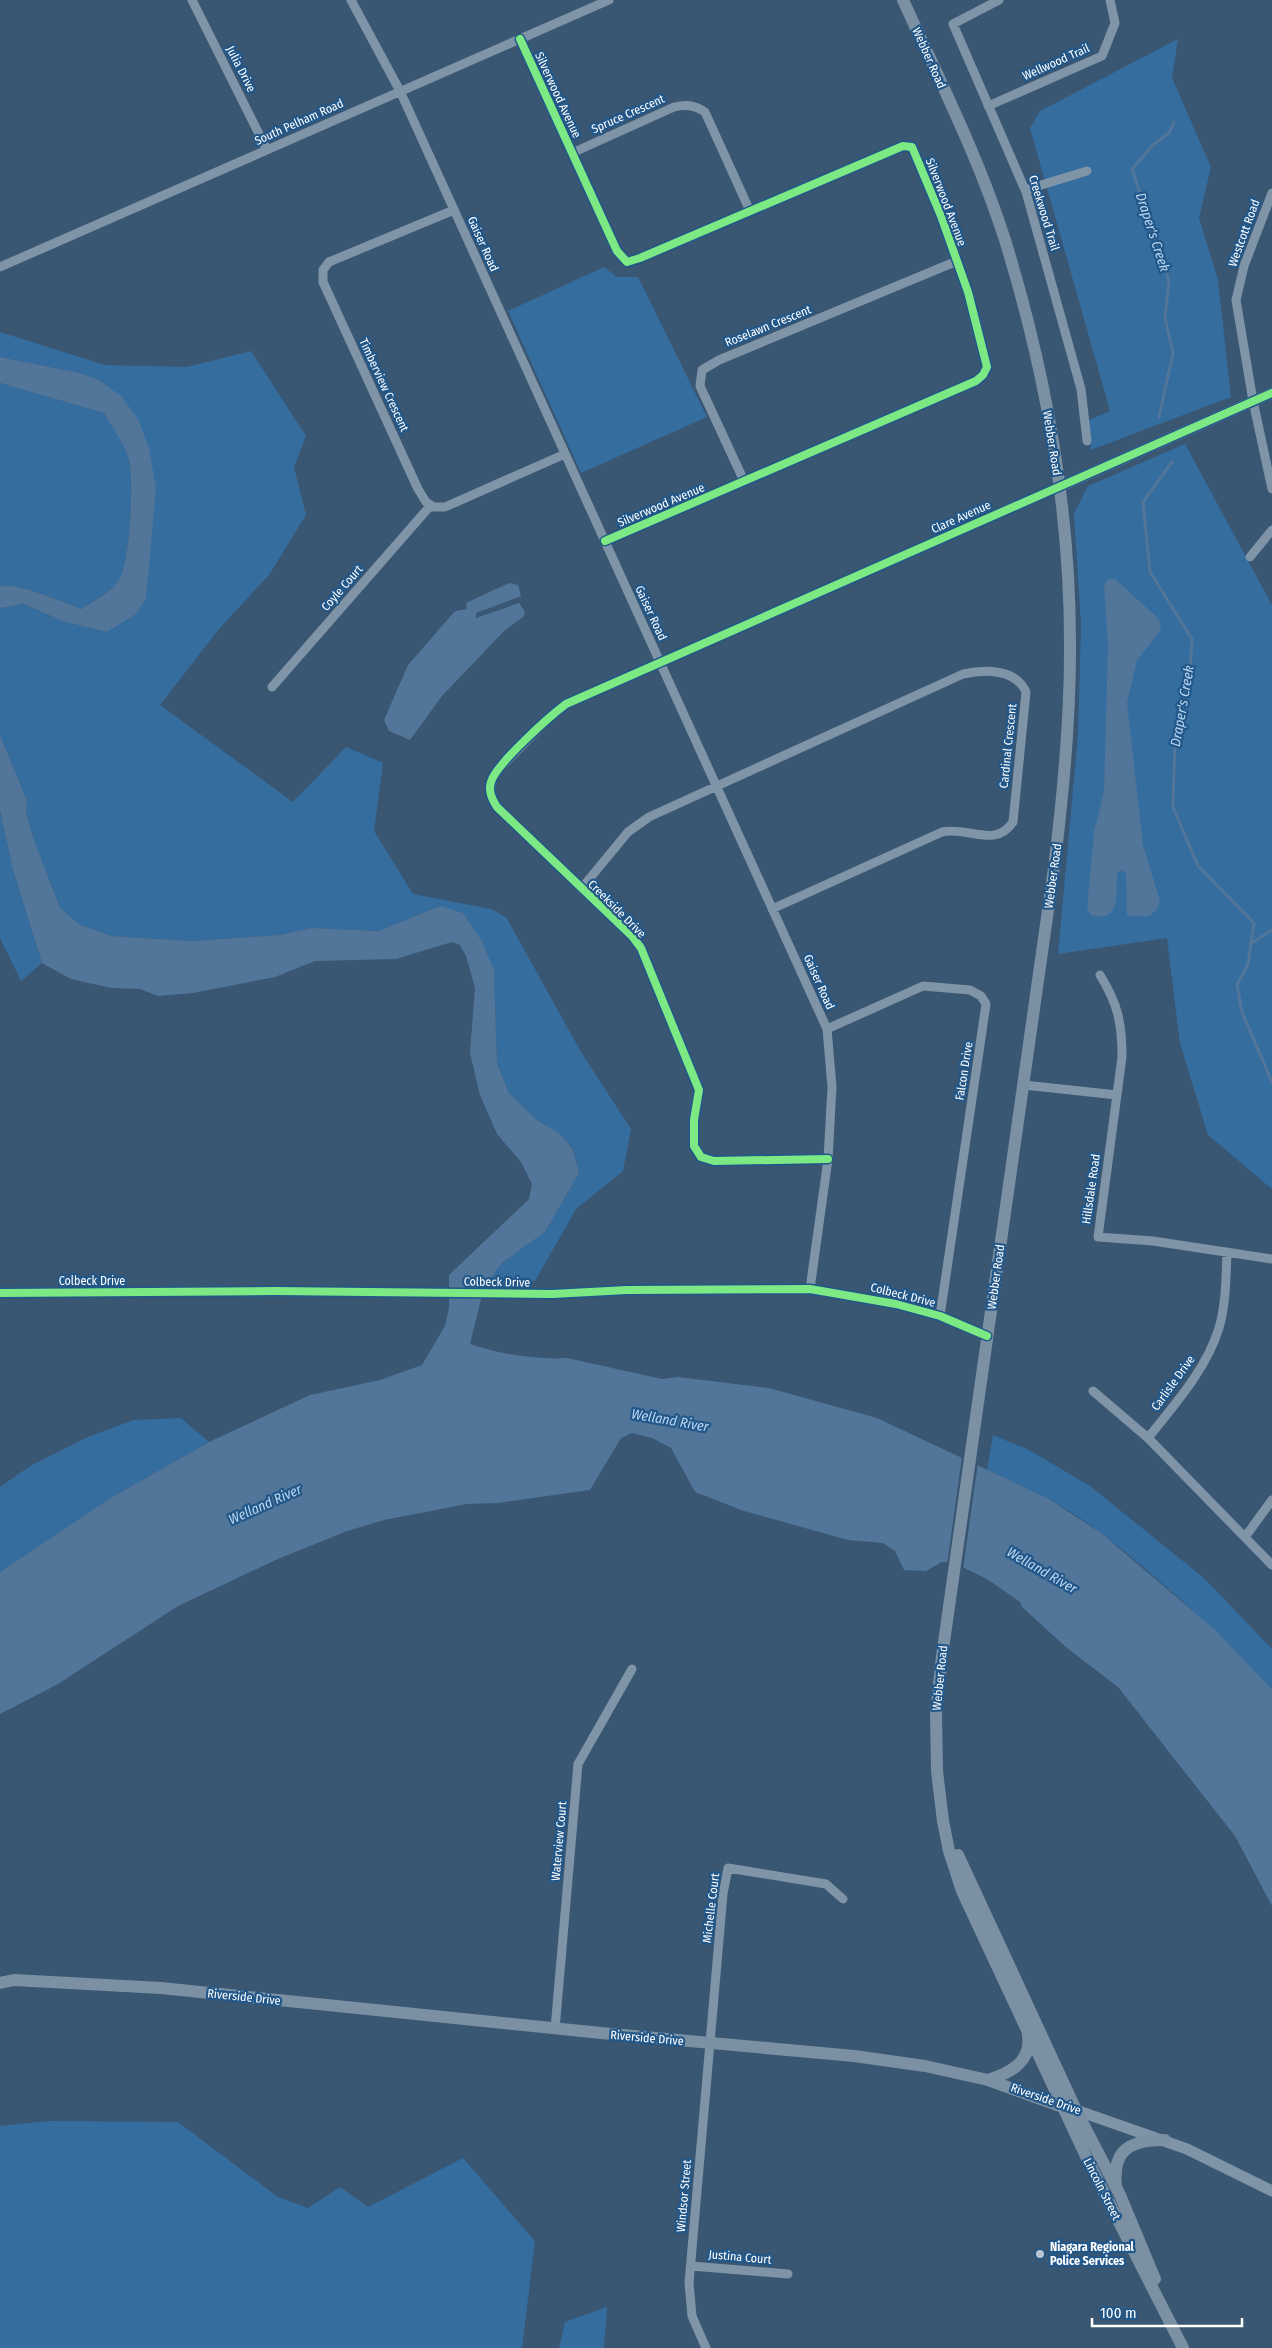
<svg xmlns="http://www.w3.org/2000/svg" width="1272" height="2348" font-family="'Fira Sans Condensed',sans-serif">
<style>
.green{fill:#366d9f}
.water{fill:#527699}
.pier{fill:#395672}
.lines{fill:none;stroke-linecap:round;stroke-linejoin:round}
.stream{stroke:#527699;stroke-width:3}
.minor{stroke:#8094a7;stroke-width:9}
.tertiary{stroke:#8094a7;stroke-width:11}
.secondary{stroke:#7b90a3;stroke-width:12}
.cycleway-casing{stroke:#225789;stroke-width:11}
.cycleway{stroke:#7ce984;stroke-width:8}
.poi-dot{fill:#bac4ce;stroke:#225789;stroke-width:2}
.labels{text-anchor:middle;stroke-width:4.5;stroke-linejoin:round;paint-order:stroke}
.street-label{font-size:12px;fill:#fff;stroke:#225789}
.poi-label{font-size:12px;font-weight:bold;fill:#fff;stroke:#225789;text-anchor:start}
.water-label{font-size:14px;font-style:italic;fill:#b9d7f2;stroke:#225789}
</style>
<rect width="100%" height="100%" fill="#395672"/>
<path class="green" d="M1178,39l-6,39 39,89 -12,51 19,62 13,117 -140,53 -4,-29 23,-10 -80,-283 10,-17z
M604,267l13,10h21l69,140 -126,56 -73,-162z
M0,332l105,33 82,2 64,-16 55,85 -12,31 12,48 -37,60 -50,54 -59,76 133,97 53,-55 37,16 -9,68 39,63 78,15 15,8 75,135 50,77 -8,42 -47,38 -41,72 -51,6 18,-24 43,-31 34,-59 -6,-25 -14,-15 -21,-12 -29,-28 -12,-30 -3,-93 -54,-64 -61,25 -67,-3 -33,7 -86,6 -82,-5 -32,-12 -19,-16 -26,-68 -8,-28 1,-11 -27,-66v-127l22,-4 43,18 42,10 49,-143 -57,-109 -19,-7 -80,-16z
M0,383l104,30c8,14 21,31 25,47 5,21 1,100 -9,118 -8,14 -26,23 -39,31 -16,-6 -66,-29 -81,-22z
M1185,444l87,161v584l-64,-54 -28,-92 -13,-105 -109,16 20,-219 3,-110 -7,-111 14,-28z
M0,810l13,60 29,93 -21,18 -21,-43z
M181,1418l28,24 -102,58 -107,72v-85l30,-21 60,-30 44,-16z
M993,1435l36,15 61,36 114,92 68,71v40c-54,-56 -110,-109 -172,-157 -34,-26 -74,-44 -113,-62z
M49,2121l129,1 100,75 30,11 32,-21 28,20 95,-49 72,83 -13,107h-522v-222z
M607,2307l-3,41h-45l6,-26z"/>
<path class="water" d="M0,357l80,16 19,7 22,16 17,23 11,29 7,41 -10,109 -10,16 -29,18 -42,-10 -42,-18 -23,4v-21c14,-7 65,16 81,22 13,-8 31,-17 39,-31 10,-18 14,-97 9,-118 -4,-15 -17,-33 -25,-47l-104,-30z
M1108,579h7l44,40 2,11 -24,30 -10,43 16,142 17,56 -3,9 -8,6h-22l-1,-43 -5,-3 -4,3c-1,20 4,51 -26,42l-4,-7 7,-76 10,-40 4,-148 -4,-58z
M509,583l9,2 3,11 -45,17v5l43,-15 6,9 -2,5 -18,13 -63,66 -32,44 -21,-9 -5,-11 24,-55 47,-54 12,-2 -1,-6z
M0,735l27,66 -1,11 8,28 26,68 19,16 32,12 82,5 86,-6 33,-7 67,3 61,-25 23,7 18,27 13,30 3,93 12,30 29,28 21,12 14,16 6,24 -34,59 -43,31 -18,24 -14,57c30,10 65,16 97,14l95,21 16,-2 91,11 108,30 170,80 53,34 114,97 58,60v217l-37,-70 -117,-149 -51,-39 -45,-41 -2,-5 -33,-23 -33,-16 -12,-1 -16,9 -22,-1 -9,-19 -12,-8 -35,-3 -104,-29 -49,-19 -24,-44 -19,-10 -20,-5 -11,5 -31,52 -92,13 -31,1 -83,16 -37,11 -69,28 -100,47 -120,78 -58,30v-142l107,-72 102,-58 101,-47 70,-15 42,-15 23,-39 4,-18v-33l80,-76 3,-15 -11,-22 -24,-28 -17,-39 -10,-42 5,-65 -9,-32 -6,-11 -8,-3 -56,17 -81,2 -40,16 -82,16 -35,3 -18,-7 -29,-1 -40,-9 -29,-16 -29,-93 -13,-60z"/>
<path class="pier" d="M962,1456l16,7 -15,107 -10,-5h-6z"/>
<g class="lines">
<path class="stream" d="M1159,417l14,-64 -8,-36 4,-36 -37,-112 21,-24 16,-12 5,-11
M1172,462l-29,40 7,70 42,67 -2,32 -15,67 -2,69 25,59 56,57 -6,41 -11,21 5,27 30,70
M1252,943l20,-13"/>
<path class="minor" d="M192,0l75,150
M351,0l49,91 427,938 5,58 -4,72 -18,130
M999,0l-46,24 73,168 55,197 6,52
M520,39l97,212 10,11 13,-4 263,-112 9,1 29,69 27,76 19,75 -4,8 -7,6 -371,160
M988,106l114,-50 13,-33 -5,-23
M572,153l102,-46c12,-3 20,-2 31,5l45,99
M1025,190l62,-19
M1272,193l-28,73 -8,34 17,101 19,88
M454,210l-125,52 -6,8v12l95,207 8,13 7,5h12l120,-53
M0,267l609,-267
M744,481l-44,-95 2,-16 17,-10 238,-99
M1250,557l22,-27
M272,687l159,-182
M581,889l47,-57 21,-15 314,-143c22,-5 53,-5 63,18l-13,130c-18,27 -45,4 -71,10l-170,77
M1100,975c18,29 22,48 22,82l-24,180 55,4 119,18
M827,1029l96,-43 47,4 11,6 5,8 -46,312
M1024,1085l93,10
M828,1159l-114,2 -13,-4 -7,-11v-26l5,-30 -58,-142 -9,-12 -135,-129c-7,-13 -8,-21 -2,-34l59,-60 12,-9 493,-217
M0,1293l274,-2 278,3 75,-4 183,-1 86,15 44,12 47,20
M1093,1391l55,47 124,127
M1148,1438c27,-34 58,-68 71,-110 7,-24 7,-51 8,-76
M1245,1537l27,-37
M555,2029l23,-265 54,-95
M691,2266l97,8
M706,2348l-14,-32 -3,-33 34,-389 5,-26 98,16 17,15"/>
<path class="tertiary" d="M1059,487l213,-94
M1070,2108l117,41 85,42"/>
<path class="secondary" d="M903,0c36,79 76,158 102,240 41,133 66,274 65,412 0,73 -7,144 -16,216l-112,788 -6,57 1,58 6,50 6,30 13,40 129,276 92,181
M958,1855l118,255 44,85 35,84
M0,1983l14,-3 147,8 440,45 253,23 71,10 63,14 75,27
M988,2080c22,-7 44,-18 40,-45
M1116,2186c-4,-38 16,-46 49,-46"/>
<defs>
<path id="cycleway" d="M520,39l97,212 10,11 13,-4 263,-112 9,1 29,69 27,76 19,75 -4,8 -7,6 -371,160
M828,1159l-114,2 -13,-4 -7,-11v-26l5,-30 -58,-142 -9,-12 -135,-129c-5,-8 -9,-16 -6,-25 5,-18 59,-66 75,-78l706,-311
M0,1293l274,-2 278,3 75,-4 183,-1 86,15 44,12 47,20"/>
</defs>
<use href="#cycleway" class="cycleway-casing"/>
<use href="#cycleway" class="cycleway"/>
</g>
<circle class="poi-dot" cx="1040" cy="2254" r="5"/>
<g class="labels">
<g class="street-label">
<text transform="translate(929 58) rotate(66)" y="4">Webber Road</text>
<text transform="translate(1056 62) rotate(-24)" y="4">Wellwood Trail</text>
<text transform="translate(241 69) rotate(63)" y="4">Julia Drive</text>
<text transform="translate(558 95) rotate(65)" y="4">Silverwood Avenue</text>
<text transform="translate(628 114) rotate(-24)" y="4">Spruce Crescent</text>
<text transform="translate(299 122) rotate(-24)" y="4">South Pelham Road</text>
<text transform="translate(946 202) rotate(69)" y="4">Silverwood Avenue</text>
<text transform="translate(1044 213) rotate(73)" y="4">Creekwood Trail</text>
<text transform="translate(1244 233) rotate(-70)" y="4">Westcott Road</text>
<text transform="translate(483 244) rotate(66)" y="4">Gaiser Road</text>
<text transform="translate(768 326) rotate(-22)" y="4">Roselawn Crescent</text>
<text transform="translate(384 385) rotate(65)" y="4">Timberview Crescent</text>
<text transform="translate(1052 443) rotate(81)" y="4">Webber Road</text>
<text transform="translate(661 505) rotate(-23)" y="4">Silverwood Avenue</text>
<text transform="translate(961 517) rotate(-24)" y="4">Clare Avenue</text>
<text transform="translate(342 588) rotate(-49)" y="4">Coyle Court</text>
<text transform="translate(651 613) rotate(65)" y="4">Gaiser Road</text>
<text transform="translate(1008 746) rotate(-84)" y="4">Cardinal Crescent</text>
<text transform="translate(1053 876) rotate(-82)" y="4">Webber Road</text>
<text transform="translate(617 909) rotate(45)" y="4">Creekside Drive</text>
<text transform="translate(819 982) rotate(66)" y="4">Gaiser Road</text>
<text transform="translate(964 1071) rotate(-81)" y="4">Falcon Drive</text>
<text transform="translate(1091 1189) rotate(-82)" y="4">Hillsdale Road</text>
<text transform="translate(996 1277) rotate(-82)" y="4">Webber Road</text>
<text x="92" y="1285">Colbeck Drive</text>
<text transform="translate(497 1282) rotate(1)" y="4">Colbeck Drive</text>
<text transform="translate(903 1295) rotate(14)" y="4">Colbeck Drive</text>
<text transform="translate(1173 1383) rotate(-54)" y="4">Carlisle Drive</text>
<text transform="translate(940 1678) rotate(-84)" y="4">Webber Road</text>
<text transform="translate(559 1841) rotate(-85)" y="4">Waterview Court</text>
<text transform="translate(711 1908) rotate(-83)" y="4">Michelle Court</text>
<text transform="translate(244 1997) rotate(6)" y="4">Riverside Drive</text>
<text transform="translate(647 2038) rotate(5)" y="4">Riverside Drive</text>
<text transform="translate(1046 2099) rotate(19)" y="4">Riverside Drive</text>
<text transform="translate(1102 2189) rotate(63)" y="4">Lincoln Street</text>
<text transform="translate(684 2196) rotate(-85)" y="4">Windsor Street</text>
<text transform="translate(740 2257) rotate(5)" y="4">Justina Court</text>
</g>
<g class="poi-label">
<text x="1050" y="2251">Niagara Regional<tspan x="1050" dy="14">Police Services</tspan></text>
</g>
<g class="water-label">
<text transform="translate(1153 232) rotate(72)" y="5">Draper's Creek</text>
<text transform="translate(1182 706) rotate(-80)" y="5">Draper's Creek</text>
<text transform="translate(670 1420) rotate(10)" y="5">Welland River</text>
<text transform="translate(265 1504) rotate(-24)" y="5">Welland River</text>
<text transform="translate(1042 1570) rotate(30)" y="5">Welland River</text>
</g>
</g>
<path d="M1092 2318v8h150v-8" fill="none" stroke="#ffffff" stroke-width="2.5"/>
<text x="1100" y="2318" font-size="15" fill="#ffffff" stroke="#225789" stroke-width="4" paint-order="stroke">100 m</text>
</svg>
